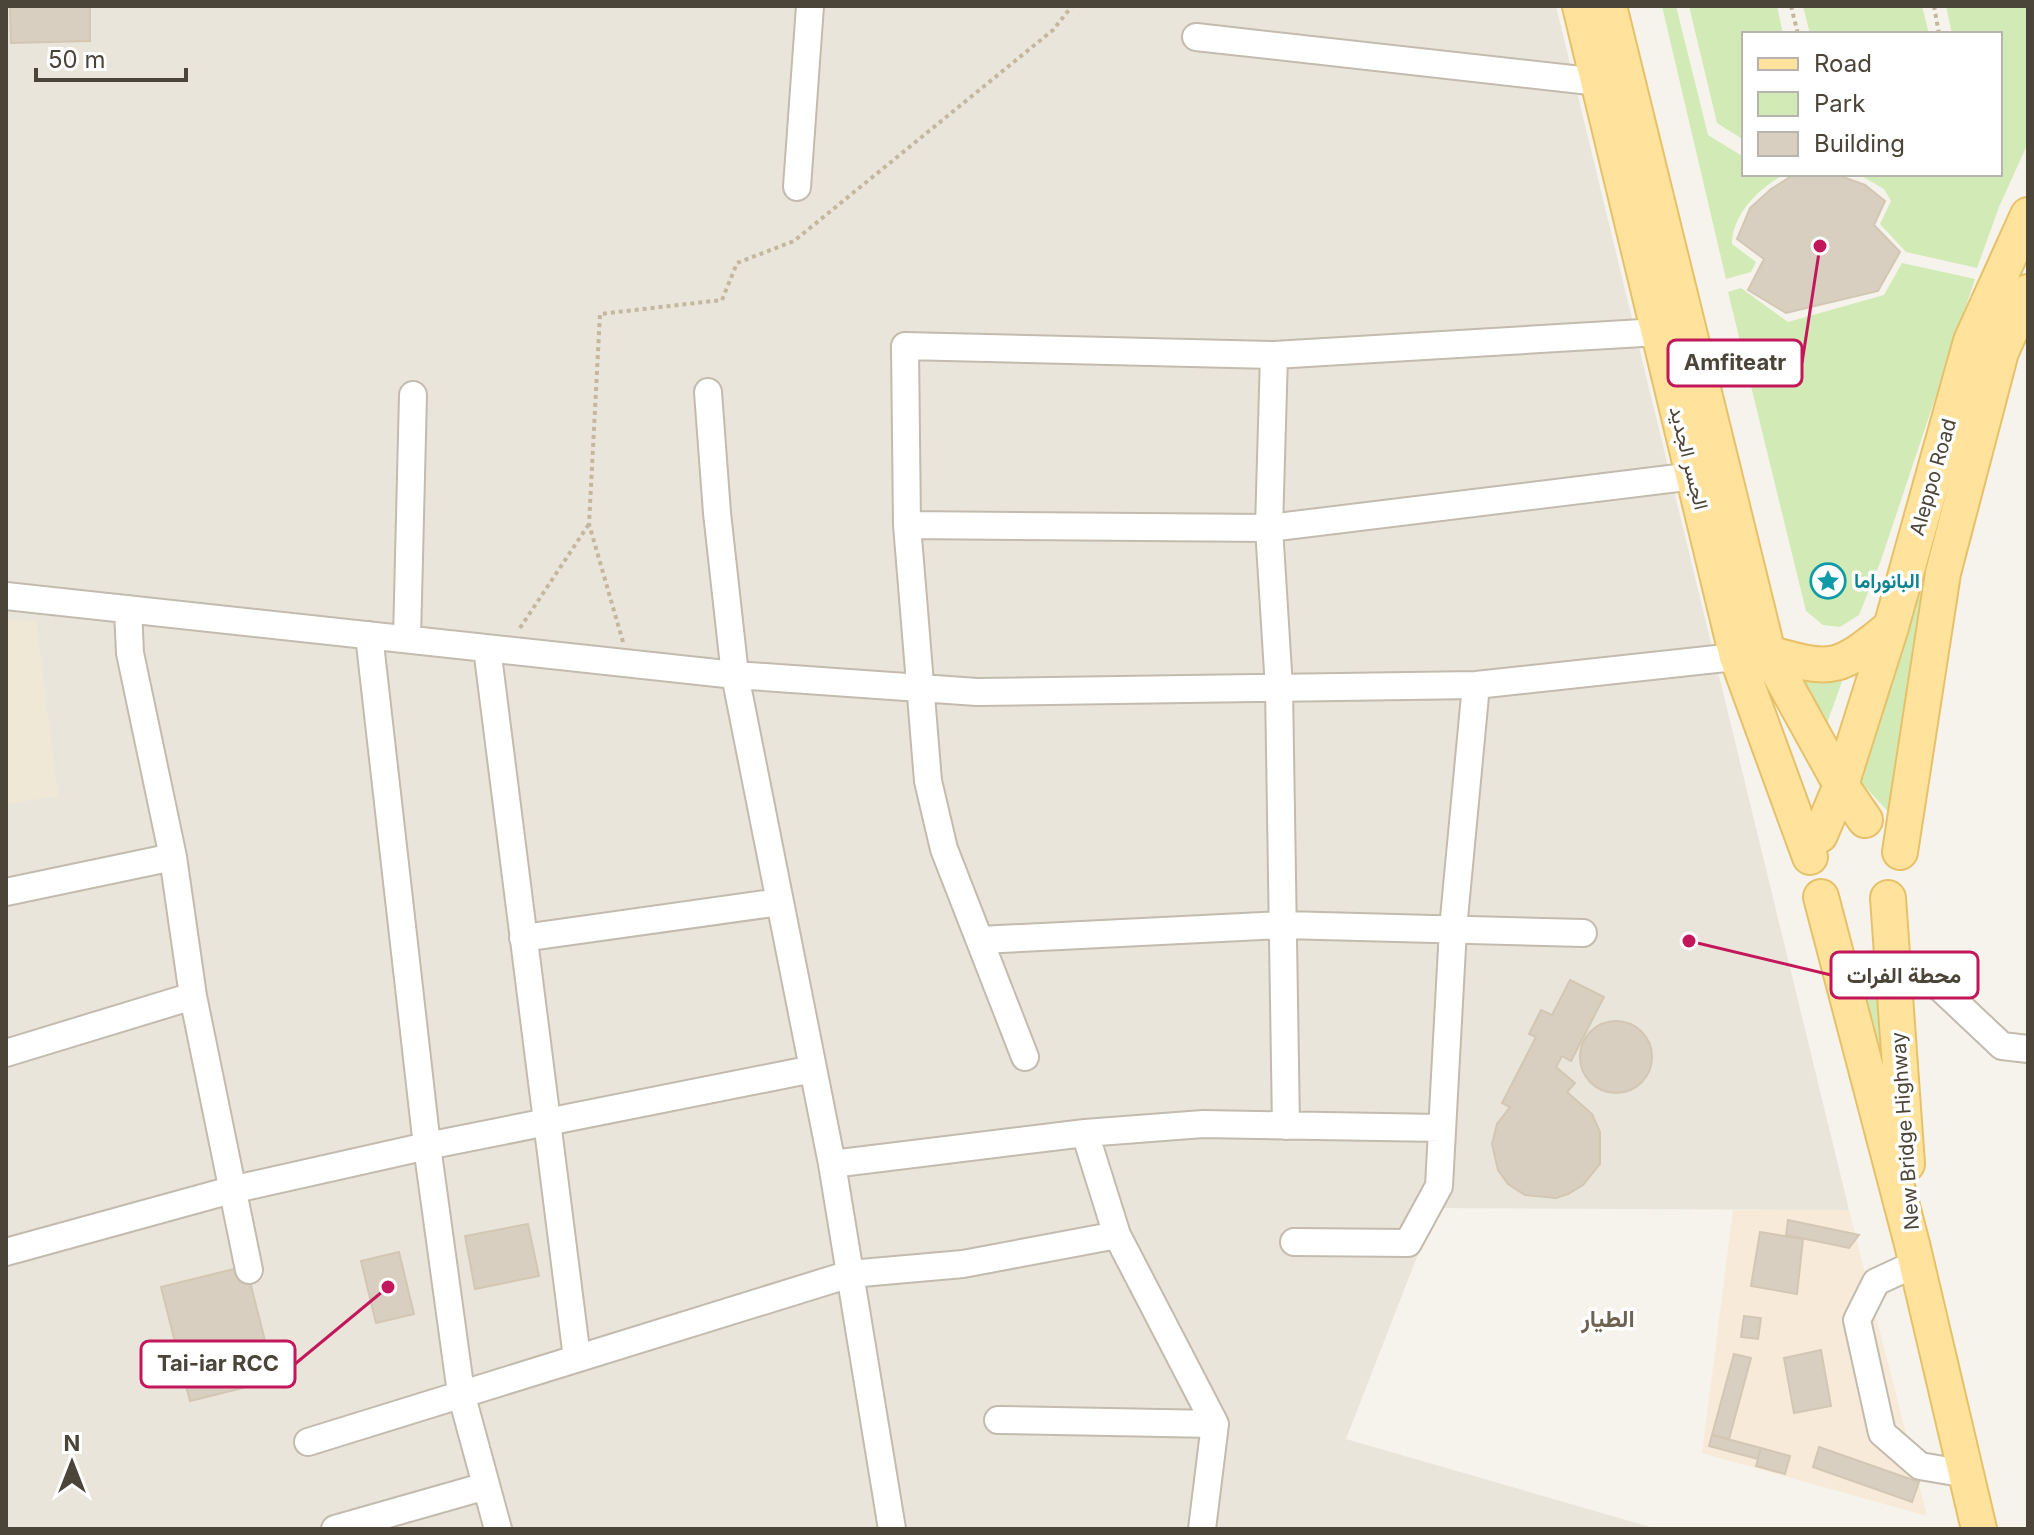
<svg xmlns="http://www.w3.org/2000/svg" width="2034" height="1535" font-family="Inter,Vazirmatn,sans-serif">
<style>
.residential{fill:#eae5da}
.commercial{fill:#f7ead8}
.education{fill:#efe8d6}
.green{fill:#d2eab5}
.building{fill:#d8cfc1;stroke:#d3c7b4;stroke-width:2}
.lines{fill:none;stroke-linecap:round;stroke-linejoin:round}
.minor-casing{stroke:#c2bbae;stroke-width:30}
.major-casing{stroke:#e6c16a;stroke-width:38}
.path{stroke:#c4b79f;stroke-width:4;stroke-dasharray:4 4;stroke-linecap:butt}
.minor{stroke:#fff;stroke-width:26}
.major{stroke:#ffe39c;stroke-width:34}
.labels{text-anchor:middle;stroke-width:7;stroke-linejoin:round;paint-order:stroke}
.street-label{font-size:20px;fill:#4b4439;stroke:#fff}
.culture-label{font-size:20px;font-weight:bold;fill:#0d838f;stroke:#fff;text-anchor:start}
.quarter-label{font-size:24px;font-weight:bold;fill:#6e6250;stroke:#fff}
.leader{fill:none;stroke:#c2185b;stroke-width:3}
.callout-dot{fill:#c2185b;stroke:#fff;stroke-width:3}
.callout{fill:#fff;stroke:#c2185b;stroke-width:3}
.callout-label{font-size:22px;text-anchor:middle;font-weight:bold;fill:#4b4439}
</style>
<rect width="100%" height="100%" fill="#f6f3ec"/>
<path class="residential" d="M6,6h1550l293,1204 -413,-2 -90,231 311,90h-1651z"/>
<path class="commercial" d="M1733,1210h116l78,306 -225,-63z"/>
<path class="education" d="M6,619l30,3 22,174 -52,8z"/>
<path class="green" d="M1662,6h14l32,129 36,22v17h41c-25,13 -53,40 -53,70l24,18 -5,10 -25,7z
M1689,6h88l6,28h-39v106l-27,-17z
M1803,6h119l7,28h-119z
M1946,6h82v137l-29,64 -22,61 -71,-16 -26,-28 11,-23 -7,-12 -26,-15h142v-140h-48z
M1902,263l73,16 -95,284 -21,52 -19,12 -17,-2 -17,-14 -78,-319 13,-4 47,34 96,-27z
M2002,316l-111,499 -39,-43z
M1801,675l43,1 -18,50z
M1882,949l17,217 -52,-213z"/>
<path class="building" d="M10,6h80v35l-79,2z
M1802,174h33l30,11 20,16 -11,24 26,27 -22,39 -92,22 -38,-23 16,-31 -27,-20 13,-31 21,-19 19,-12z
M1570,980l34,17 -33,64 -9,-5 -6,11 19,16 -8,9 25,22 8,18v32l-17,21 -15,9 -12,4 -31,-3 -17,-11 -10,-14 -6,-26 5,-20 13,-17 -8,-4 34,-66 -7,-3 12,-24 11,5z
M1580 1057a36 36 0 1 1 72 0a36 36 0 1 1-72 0Z
M1788,1220l71,15 -10,13 -63,-13z
M528,1224l11,52 -64,13 -10,-53z
M1760,1232l43,7 -6,55 -46,-8z
M399,1252l15,62 -38,9 -15,-62z
M246,1266l29,114 -85,21 -29,-114z
M1744,1316l17,2 -3,21 -17,-2z
M1821,1350l10,56 -37,7 -10,-55z
M1734,1354l17,4 -22,81 -17,-4z
M1712,1435l49,13 -3,11 -49,-13z
M1819,1447l100,35 -7,20 -99,-35z
M1761,1448l29,8 -5,18 -29,-8z"/>
<g class="lines">
<defs>
<path id="minor" d="M1196,37l403,45
M797,187l13,-181
M1274,355l-5,173 10,160 7,438
M708,392l9,121 18,162 97,489 60,365
M907,525l362,3 425,-52
M6,596l729,79 242,17 499,-7 277,-30
M128,609l2,44 43,204 20,139 56,274
M369,635l58,511 34,247 37,136
M407,639l6,-244
M487,648l90,710
M6,892l167,-35
M523,938l257,-36
M980,940l304,-15 299,8
M1894,963l38,17 70,66 26,3
M6,1053l187,-57
M1025,1057l-81,-208 -16,-68 -21,-256 -2,-179 369,9 385,-23
M1085,1133l32,102 98,189 -13,105
M832,1164l253,-31 118,-9 238,4
M1294,1242l114,1 31,-57 14,-257 23,-244
M6,1252l225,-62 196,-44 386,-77
M1917,1263l-41,19 -19,38 25,113 38,33 47,8
M998,1420l217,4
M308,1442l542,-168 113,-10 154,-29
M335,1529l151,-43"/>
<path id="major" d="M1580,6l157,651 73,200
M1609,6l159,647 73,132 24,35
M1768,653c66,19 70,17 123,-26
M1820,835l21,-50 50,-158 80,-286 57,-126
M1900,852l43,-279 58,-221 27,-60
M1821,897l91,347 67,285
M1888,898l19,266"/>
</defs>
<use href="#minor" class="minor-casing"/>
<use href="#major" class="major-casing"/>
<path class="path" d="M1791,6l7,28
M1934,6l5,28
M520,628l69,-104
M623,642l-34,-118 11,-210 122,-14 15,-37 57,-22 259,-211 19,-24"/>
<use href="#minor" class="minor"/>
<use href="#major" class="major"/>
</g>
<defs>
<symbol id="sight-ring" viewBox="-11 -11 22 22"><circle r="9.5" fill="#fff" stroke="#0f9aa8" stroke-width="1.5"/><path d="M0-6L1.8-2.2L6-1.7L2.9 1.2L3.7 5.4L0 3.3L-3.7 5.4L-2.9 1.2L-6-1.7L-1.8-2.2Z" fill="#0f9aa8"/></symbol>
</defs>
<g fill-rule="evenodd">
<use href="#sight-ring" x="1808" y="561" width="40" height="40"/>
</g>
<g class="labels">
<g class="street-label">
<text transform="translate(1689 458) rotate(76)" y="7">الجسر الجديد</text>
<text transform="translate(1933 477) rotate(-74)" y="7">Aleppo Road</text>
<text transform="translate(1905 1131) rotate(-94)" y="7">New Bridge Highway</text>
</g>
<g class="culture-label">
<text x="1854" y="588">البانوراما</text>
</g>
<g class="quarter-label">
<text x="1608" y="1327">الطيار</text>
</g>
</g>
<path class="leader" d="M1820 246L1802 363M1689 941L1831 975M388 1287L295 1364"/>
<g class="callout-dot">
<circle cx="1820" cy="246" r="8"/>
<circle cx="1689" cy="941" r="8"/>
<circle cx="388" cy="1287" r="8"/>
</g>
<g class="callout">
<rect x="1668" y="340" width="134" height="46" rx="8"/>
<rect x="1831" y="952" width="147" height="46" rx="8"/>
<rect x="141" y="1341" width="154" height="46" rx="8"/>
</g>
<g class="callout-label">
<text x="1735" y="370">Amfiteatr</text>
<text x="1904" y="983">محطة الفرات</text>
<text x="218" y="1371">Tai-iar RCC</text>
</g>
<rect width="2034" height="1535" fill="none" stroke="#4b4439" stroke-width="16"/>
<rect x="1742" y="32" width="260" height="144" fill="#ffffff" stroke="#b7b4b0" stroke-width="2"/>
<rect x="1758" y="58" width="40" height="12" fill="#ffe39c" stroke="#b7b4b0" stroke-width="2"/>
<text x="1814" y="72" font-size="24" fill="#4b4439">Road</text>
<rect x="1758" y="92" width="40" height="24" fill="#d2eab5" stroke="#b7b4b0" stroke-width="2"/>
<text x="1814" y="112" font-size="24" fill="#4b4439">Park</text>
<rect x="1758" y="132" width="40" height="24" fill="#d8cfc1" stroke="#b7b4b0" stroke-width="2"/>
<text x="1814" y="152" font-size="24" fill="#4b4439">Building</text>
<g transform="translate(72 1463)" stroke="#ffffff" stroke-width="6" paint-order="stroke">
<path d="M0-6L14 30L0 20L-14 30Z" fill="#4b4439"/>
<text y="-12" font-size="22" font-weight="bold" text-anchor="middle" fill="#4b4439">N</text>
</g>
<path d="M36 68v12h150v-12" fill="none" stroke="#4b4439" stroke-width="4"/>
<text x="48" y="68" font-size="24" fill="#4b4439" stroke="#ffffff" stroke-width="6" paint-order="stroke">50 m</text>
</svg>
